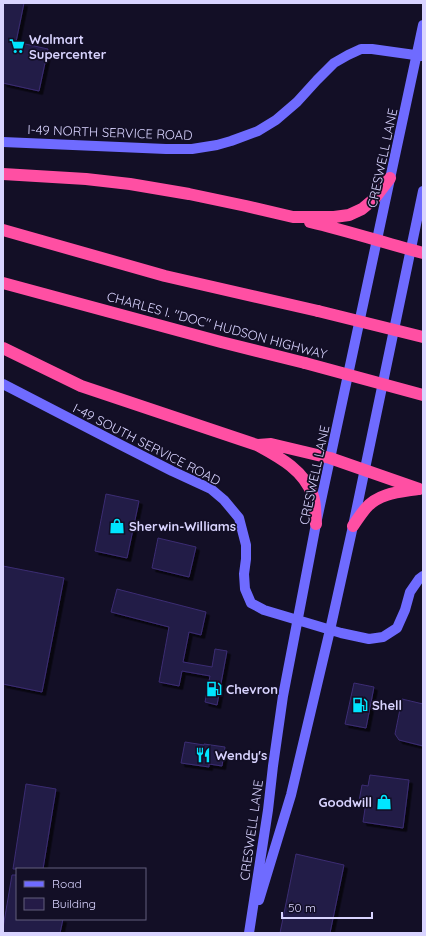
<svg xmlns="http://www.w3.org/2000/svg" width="426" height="936" font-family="Quicksand,sans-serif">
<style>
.building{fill:#241b47;stroke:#3b2d73;filter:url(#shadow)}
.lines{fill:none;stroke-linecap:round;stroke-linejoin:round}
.secondary{stroke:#6f6bff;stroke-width:10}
.highway{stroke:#ff4fa3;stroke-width:12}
.highway-bridge{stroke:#ff4fa3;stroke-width:12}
.labels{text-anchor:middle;stroke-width:3.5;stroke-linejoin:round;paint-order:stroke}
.poi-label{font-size:13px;font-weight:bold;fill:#d9d4ff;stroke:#130f26;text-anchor:start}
.street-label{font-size:13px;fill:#d9d4ff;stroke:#130f26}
</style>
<defs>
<filter id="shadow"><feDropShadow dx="3.5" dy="3.5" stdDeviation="0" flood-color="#0009"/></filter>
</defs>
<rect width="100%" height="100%" fill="#130f26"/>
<path class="building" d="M3,3h21l-8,39 32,7 -9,42 -36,-8z
M106,494l33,7 -12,57 -32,-7z
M158,538l38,9 -7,30 -37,-9z
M3,566l61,12 -22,114 -39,-8z
M117,589l89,23 -5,23 -12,-3 -6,30 29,5 3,-18 12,2 -10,54 -12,-3 5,-26 -28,-5 -3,15 -20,-4 10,-55 -58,-15z
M354,683l20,4 -8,41 -21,-4z
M402,699l21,5v42l-24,-6 -4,-6z
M185,742l19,3v-1l21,3 -3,19 -13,-2v3l-28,-4z
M370,775l39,5 -6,48 -40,-6 3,-20 -7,-1 3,-16 6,1z
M26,784l30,5 -13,80h-30z
M296,854l48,11 -14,68h-50z
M12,875h5v44h46l-3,14h-57v-5z"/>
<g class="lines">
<path class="secondary" d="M3,142l163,7h26l25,-4 14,-4 27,-10 18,-11 21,-18 20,-22 17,-17 14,-8 13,-6h11l50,7
M3,384l116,60 53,27 39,18 13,11 15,18 7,27v14l-2,15 1,15 6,14 13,7 77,23 28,6 14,-2 14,-9 8,-18 5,-18 9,-13 4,-3
M259,900l32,-105 39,-165 23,-104 70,-335
M249,933l19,-123 5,-44 10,-70 33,-172 107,-499"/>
<path class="highway" d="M3,174l83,5 44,5 59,10 57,12 47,11h41l15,-2 13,-6 12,-10 16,-21
M310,222c38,9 75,21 113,31
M3,230l162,46 153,35
M3,283l218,59 84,21
M3,348l78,38 176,59c22,12 47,25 56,51 3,8 2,19 3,28
M258,445l13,-1 59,14 89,31
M353,526c4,-6 8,-12 13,-18 13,-15 34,-16 52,-19"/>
<path class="highway-bridge" d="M318,311l105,26
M305,363l118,32"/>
</g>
<defs>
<symbol id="supermarket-bare" viewBox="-9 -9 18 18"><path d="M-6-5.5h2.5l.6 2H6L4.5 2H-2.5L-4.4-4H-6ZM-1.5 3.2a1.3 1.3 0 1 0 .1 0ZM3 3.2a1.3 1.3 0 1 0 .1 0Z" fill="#00e5ff" stroke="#130f26" stroke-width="2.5" paint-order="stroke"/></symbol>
<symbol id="shop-bare" viewBox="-9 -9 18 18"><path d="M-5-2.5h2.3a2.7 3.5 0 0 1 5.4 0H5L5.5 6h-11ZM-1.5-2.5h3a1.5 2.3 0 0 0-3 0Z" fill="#00e5ff" stroke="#130f26" stroke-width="2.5" paint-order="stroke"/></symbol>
<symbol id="fuel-bare" viewBox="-9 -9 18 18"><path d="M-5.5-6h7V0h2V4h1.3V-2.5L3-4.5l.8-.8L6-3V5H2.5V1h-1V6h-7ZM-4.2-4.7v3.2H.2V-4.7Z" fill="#00e5ff" stroke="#130f26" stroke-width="2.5" paint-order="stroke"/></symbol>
<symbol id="restaurant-bare" viewBox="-9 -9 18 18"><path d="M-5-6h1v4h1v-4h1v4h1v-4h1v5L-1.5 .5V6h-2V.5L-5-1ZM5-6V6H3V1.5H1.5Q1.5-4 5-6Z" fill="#00e5ff" stroke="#130f26" stroke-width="2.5" paint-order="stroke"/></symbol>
</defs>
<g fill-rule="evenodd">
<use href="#supermarket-bare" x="6" y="35" width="22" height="22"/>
<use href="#shop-bare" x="106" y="515" width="22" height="22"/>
<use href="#fuel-bare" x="203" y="678" width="22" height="22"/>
<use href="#fuel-bare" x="349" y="694" width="22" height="22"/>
<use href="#restaurant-bare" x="192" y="744" width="22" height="22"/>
<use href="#shop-bare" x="373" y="791" width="22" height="22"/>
</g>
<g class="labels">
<g class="poi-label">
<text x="29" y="44">Walmart<tspan x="29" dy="15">Supercenter</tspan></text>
<text x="129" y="531">Sherwin-Williams</text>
<text x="226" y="694">Chevron</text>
<text x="372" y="710">Shell</text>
<text x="215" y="760">Wendy's</text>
<text x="372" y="807" text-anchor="end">Goodwill</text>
</g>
<g class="street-label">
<text transform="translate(110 132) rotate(2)" y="5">I-49 NORTH SERVICE ROAD</text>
<text transform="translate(382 158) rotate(-78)" y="5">CRESWELL LANE</text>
<text transform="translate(217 325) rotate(15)" y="5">CHARLES I. "DOC" HUDSON HIGHWAY</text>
<text transform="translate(147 444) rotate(27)" y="5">I-49 SOUTH SERVICE ROAD</text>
<text transform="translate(314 475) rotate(-78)" y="5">CRESWELL LANE</text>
<text transform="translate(251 830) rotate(-82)" y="5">CRESWELL LANE</text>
</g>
</g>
<rect width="426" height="936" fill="none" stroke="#d9d4ff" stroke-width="8"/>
<rect x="16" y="868" width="130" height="52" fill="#130f26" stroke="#625e7d"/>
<rect x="24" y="881" width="20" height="6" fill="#6f6bff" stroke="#625e7d"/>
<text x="52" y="888" font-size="12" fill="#d9d4ff">Road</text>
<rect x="24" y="898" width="20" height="12" fill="#241b47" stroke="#625e7d"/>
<text x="52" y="908" font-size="12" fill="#d9d4ff">Building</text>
<path d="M282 912v6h90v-6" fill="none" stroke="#d9d4ff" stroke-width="2"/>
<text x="288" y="912" font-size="12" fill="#d9d4ff" stroke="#130f26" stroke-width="3" paint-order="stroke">50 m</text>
</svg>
